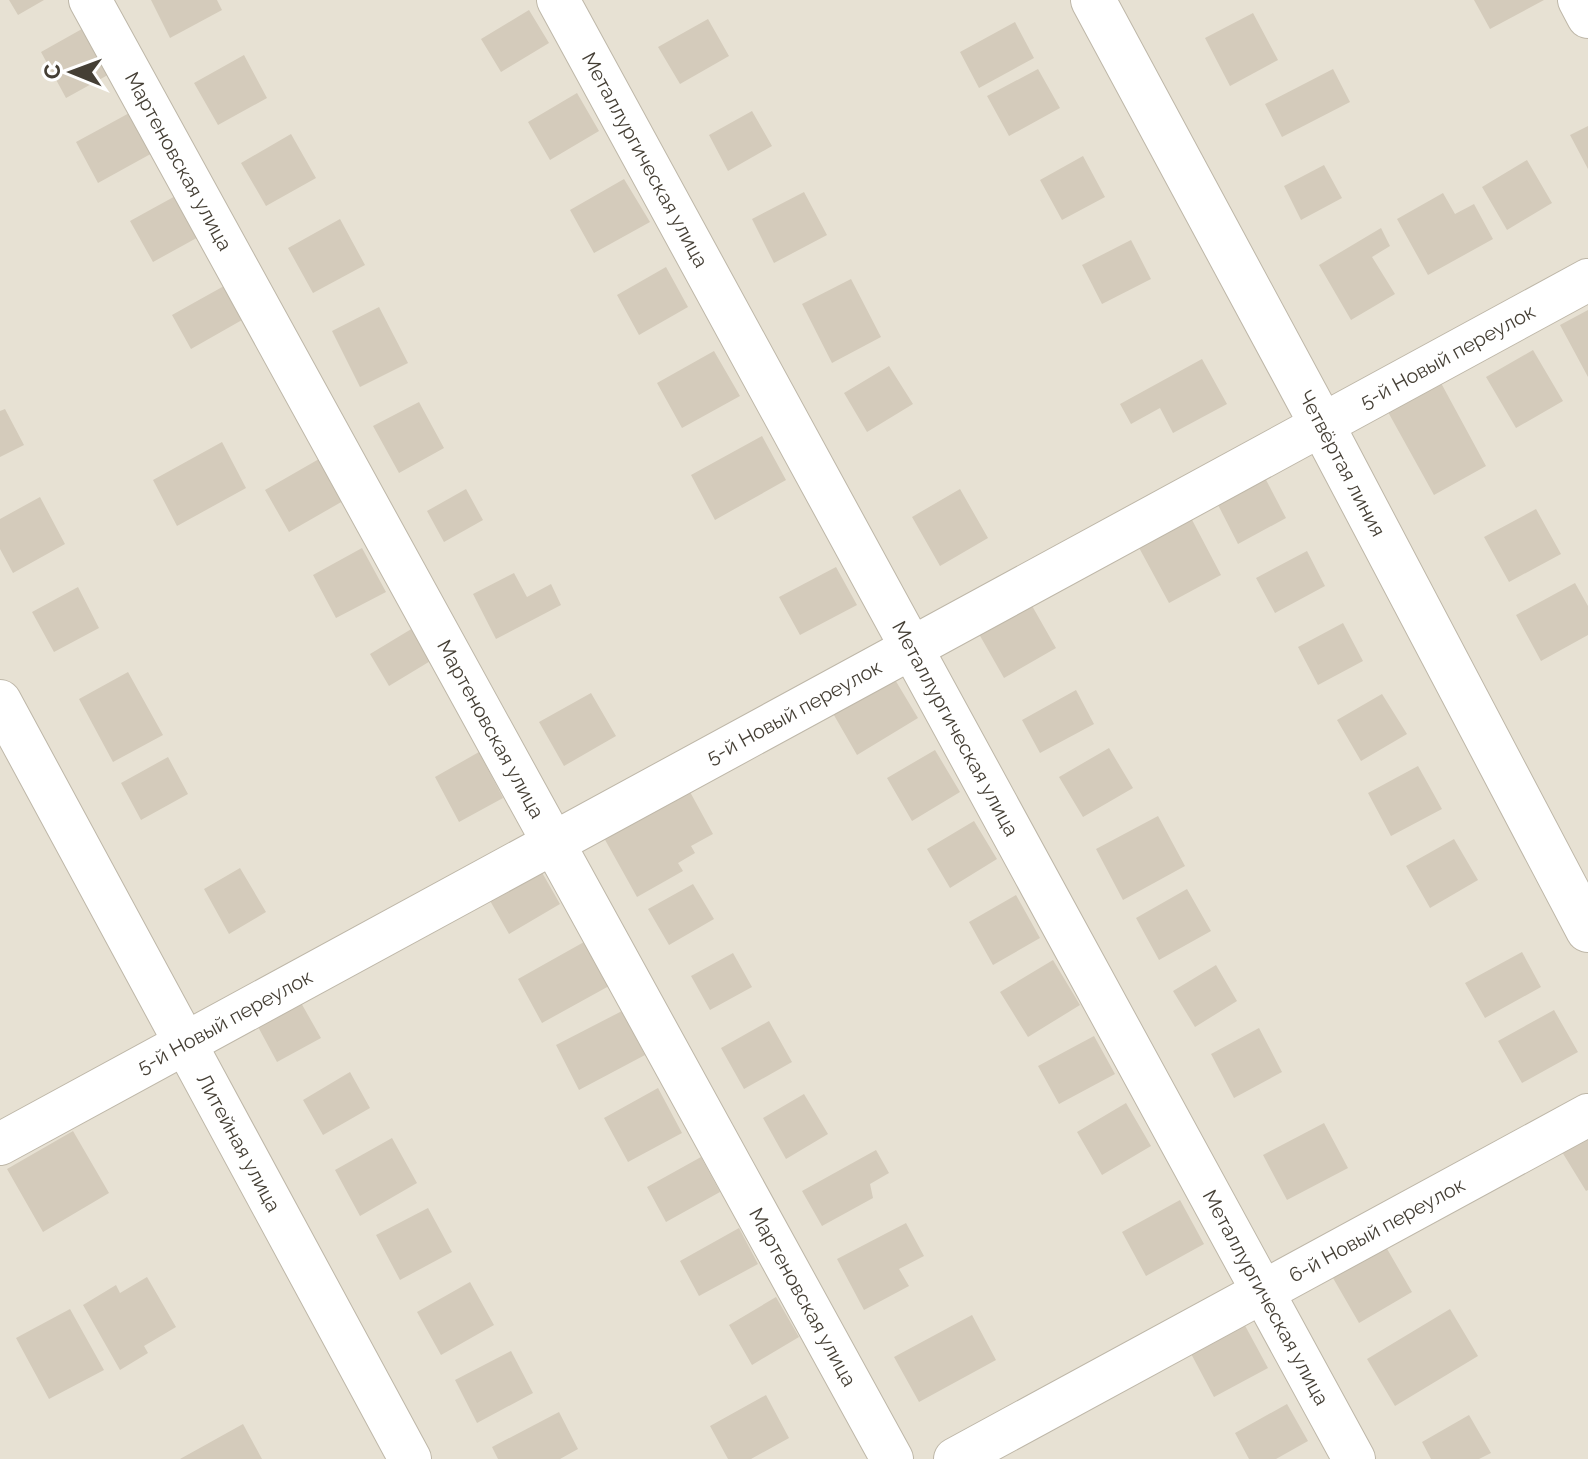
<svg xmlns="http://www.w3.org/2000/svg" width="1588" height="1459" font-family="Raleway,sans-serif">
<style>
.residential{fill:#e7e1d3}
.building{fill:#d4cbbb}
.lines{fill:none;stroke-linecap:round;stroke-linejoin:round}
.minor-casing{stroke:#beb7a8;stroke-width:44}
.tertiary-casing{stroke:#beb7a8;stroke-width:46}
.minor{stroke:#fff;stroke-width:42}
.tertiary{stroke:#fff;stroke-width:44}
.labels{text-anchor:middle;stroke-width:7;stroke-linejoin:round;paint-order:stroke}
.street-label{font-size:20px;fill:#453f35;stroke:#fff}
</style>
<rect width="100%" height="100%" fill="#f3efe5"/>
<path class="residential" d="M0,0h1588v1459h-1588z"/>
<path class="building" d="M9,0h35l-26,15z
M151,0h66l5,10 -52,28z
M1474,0h70l-54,29z
M529,10l20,33 -48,29 -20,-33z
M1253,13l25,47 -48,26 -25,-48z
M708,19l21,37 -49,28 -22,-37z
M1015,22l19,36 -55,30 -19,-36z
M89,25l26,46 -49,27 -25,-46z
M244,55l23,43 -49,27 -24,-42z
M1038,69l22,39 -51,28 -22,-40z
M1333,69l17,33 -68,35 -17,-33z
M577,93l22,38 -49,29 -22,-38z
M133,111l23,40 -58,32 -22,-41z
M752,111l20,35 -44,25 -19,-36z
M1588,126v43l-18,-34z
M291,134l25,44 -50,28 -25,-43z
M1083,156l22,41 -43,23 -22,-40z
M1527,160l25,43 -45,27 -25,-43z
M1324,165l18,33 -41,22 -17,-34z
M624,179l26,43 -56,31 -24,-43z
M804,192l23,43 -53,28 -22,-44z
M1443,193l12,21 19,-10 19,35 -65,36 -31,-56z
M179,194l23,41 -49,27 -23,-41z
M340,219l25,46 -52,28 -25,-45z
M1381,228l9,18 -18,11 23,37 -44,26 -32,-55z
M1131,240l20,39 -49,25 -20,-39z
M666,267l22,40 -49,28 -22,-40z
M851,279l30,58 -49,26 -30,-59z
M224,286l18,34 -51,29 -19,-34z
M379,307l29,56 -48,24 -28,-56z
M1588,310v67l-28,-52z
M1533,350l30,51 -47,27 -30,-51z
M714,351l26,45 -58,32 -25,-45z
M1202,359l25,45 -54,29 -13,-25 -29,16 -11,-20z
M889,366l24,38 -46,28 -23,-39z
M1441,383l45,83 -52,29 -46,-83z
M419,402l25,46 -45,25 -26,-47z
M5,409l19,36 -24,12v-46z
M762,436l24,44 -71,40 -24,-45z
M222,442l24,46 -69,38 -24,-46z
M319,459l24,42 -54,31 -24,-42z
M1264,476l22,42 -48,26 -22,-43z
M466,489l17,31 -39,22 -17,-31z
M960,489l28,49 -48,28 -28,-49z
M40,497l25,47 -52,29 -13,-24v-30z
M1536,509l25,45 -52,28 -25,-45z
M1190,516l31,59 -52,28 -32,-59z
M362,548l24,44 -50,26 -23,-43z
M1307,551l18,35 -50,27 -19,-35z
M836,567l21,38 -57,30 -21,-38z
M514,573l13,24 24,-13 10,21 -65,34 -23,-45z
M1575,583l13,23v29l-47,26 -25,-46z
M78,587l21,41 -45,24 -22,-40z
M1031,604l25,44 -52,30 -25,-44z
M1343,623l20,38 -45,24 -20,-38z
M413,628l19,32 -43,26 -19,-32z
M128,672l35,63 -50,27 -34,-63z
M891,673l27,45 -61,37 -26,-45z
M1076,690l18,34 -54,29 -18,-33z
M591,693l25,43 -52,30 -25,-44z
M1382,694l25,40 -46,27 -24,-41z
M1109,748l24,40 -50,29 -24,-40z
M935,750l25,42 -48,29 -25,-43z
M479,752l24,46 -44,24 -24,-45z
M168,757l20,37 -47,26 -20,-37z
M1418,766l24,43 -51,27 -23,-43z
M684,781l29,53 -22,12 4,7 -17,10 5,8 -46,26 -38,-68z
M1158,816l27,50 -62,34 -27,-51z
M974,821l23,38 -47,29 -23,-39z
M1454,839l24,41 -48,28 -24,-42z
M240,868l26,44 -37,22 -25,-45z
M540,869l20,35 -51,30 -20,-35z
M693,884l21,35 -45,26 -21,-36z
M1187,889l24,42 -52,29 -23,-42z
M1016,895l24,43 -47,27 -24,-43z
M584,942l25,44 -67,37 -24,-44z
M1522,952l19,35 -56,31 -20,-35z
M733,953l19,34 -42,23 -19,-34z
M1053,960l27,45 -52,32 -28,-45z
M1216,965l21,36 -42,26 -22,-36z
M300,1001l21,37 -44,24 -20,-37z
M1554,1010l24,42 -56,31 -24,-42z
M622,1011l23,44 -66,35 -23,-45z
M769,1021l23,41 -48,27 -23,-41z
M1259,1028l23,44 -48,26 -23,-44z
M1094,1036l21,38 -56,30 -21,-38z
M350,1072l20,36 -47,27 -20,-35z
M658,1088l24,45 -54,29 -24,-44z
M804,1094l24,40 -42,25 -23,-41z
M1126,1103l25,43 -49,29 -25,-43z
M1324,1123l24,45 -61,32 -24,-45z
M1588,1130v60l-2,1 -27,-44z
M73,1131l36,62 -66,39 -36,-63z
M392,1138l25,45 -57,33 -25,-46z
M876,1150l13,23 -19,11 3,14 -51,28 -20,-35z
M701,1157l19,35 -54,30 -19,-35z
M1180,1200l24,44 -58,32 -24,-44z
M428,1208l24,44 -52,28 -24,-45z
M906,1223l18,33 -25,13 10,17 -45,24 -27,-51z
M739,1228l19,36 -59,32 -19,-35z
M1386,1247l26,45 -53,31 -26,-45z
M147,1277l29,50 -32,19 4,7 -28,17 -37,-65 33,-20 4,8z
M470,1282l24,43 -53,30 -24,-43z
M776,1297l23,40 -47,28 -23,-40z
M70,1309l34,61 -55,29 -33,-61z
M1450,1309l28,47 -83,50 -28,-47z
M972,1315l24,45 -77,42 -25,-45z
M1242,1320l26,48 -54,29 -26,-49z
M511,1351l22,42 -56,30 -22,-43z
M766,1395l23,43 -38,21h-23l-18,-33z
M1287,1404l21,37 -32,18h-27l-14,-26z
M559,1412l19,37 -18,10h-62l-6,-12z
M1469,1415l22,38 -12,6h-48l-9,-17z
M243,1424l19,35h-82z"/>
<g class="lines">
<defs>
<g id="minor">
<path id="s1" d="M90,0l802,1459"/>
<path id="s2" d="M558,0l796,1459"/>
<path d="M1579,0l9,17"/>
<path id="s3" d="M0,701l410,758"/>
<path id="s4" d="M0,1144l1588,-864"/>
<path id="s5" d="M955,1459l633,-344"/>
</g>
<g id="tertiary">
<path id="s6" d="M1093,0l229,425 266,505"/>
</g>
</defs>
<use href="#minor" class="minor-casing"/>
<use href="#tertiary" class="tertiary-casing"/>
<use href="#minor" class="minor"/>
<use href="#tertiary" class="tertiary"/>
</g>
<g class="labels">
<g class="street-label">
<text dy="7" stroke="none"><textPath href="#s2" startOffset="182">Металлургическая улица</textPath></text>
<text dy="7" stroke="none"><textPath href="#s1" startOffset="184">Мартеновская улица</textPath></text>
<text dy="7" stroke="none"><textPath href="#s4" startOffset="1648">5-й Новый переулок</textPath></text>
<text dy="7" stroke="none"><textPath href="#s6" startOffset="526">Четвёртая линия</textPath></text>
<text dy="7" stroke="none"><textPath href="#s4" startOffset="904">5-й Новый переулок</textPath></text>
<text dy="7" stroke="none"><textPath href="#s1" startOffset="832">Мартеновская улица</textPath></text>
<text dy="7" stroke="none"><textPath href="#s2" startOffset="830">Металлургическая улица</textPath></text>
<text dy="7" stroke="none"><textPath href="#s4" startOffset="256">5-й Новый переулок</textPath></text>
<text dy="7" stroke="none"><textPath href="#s3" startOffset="502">Литейная улица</textPath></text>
<text dy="7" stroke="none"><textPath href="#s5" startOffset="480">6-й Новый переулок</textPath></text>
<text dy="7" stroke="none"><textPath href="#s1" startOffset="1480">Мартеновская улица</textPath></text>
<text dy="7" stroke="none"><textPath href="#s2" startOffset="1478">Металлургическая улица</textPath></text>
</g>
</g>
<g transform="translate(72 72) rotate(271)" stroke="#ffffff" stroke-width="6" paint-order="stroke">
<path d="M0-6L14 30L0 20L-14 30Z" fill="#453f35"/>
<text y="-12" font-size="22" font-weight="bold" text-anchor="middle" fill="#453f35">С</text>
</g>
</svg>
